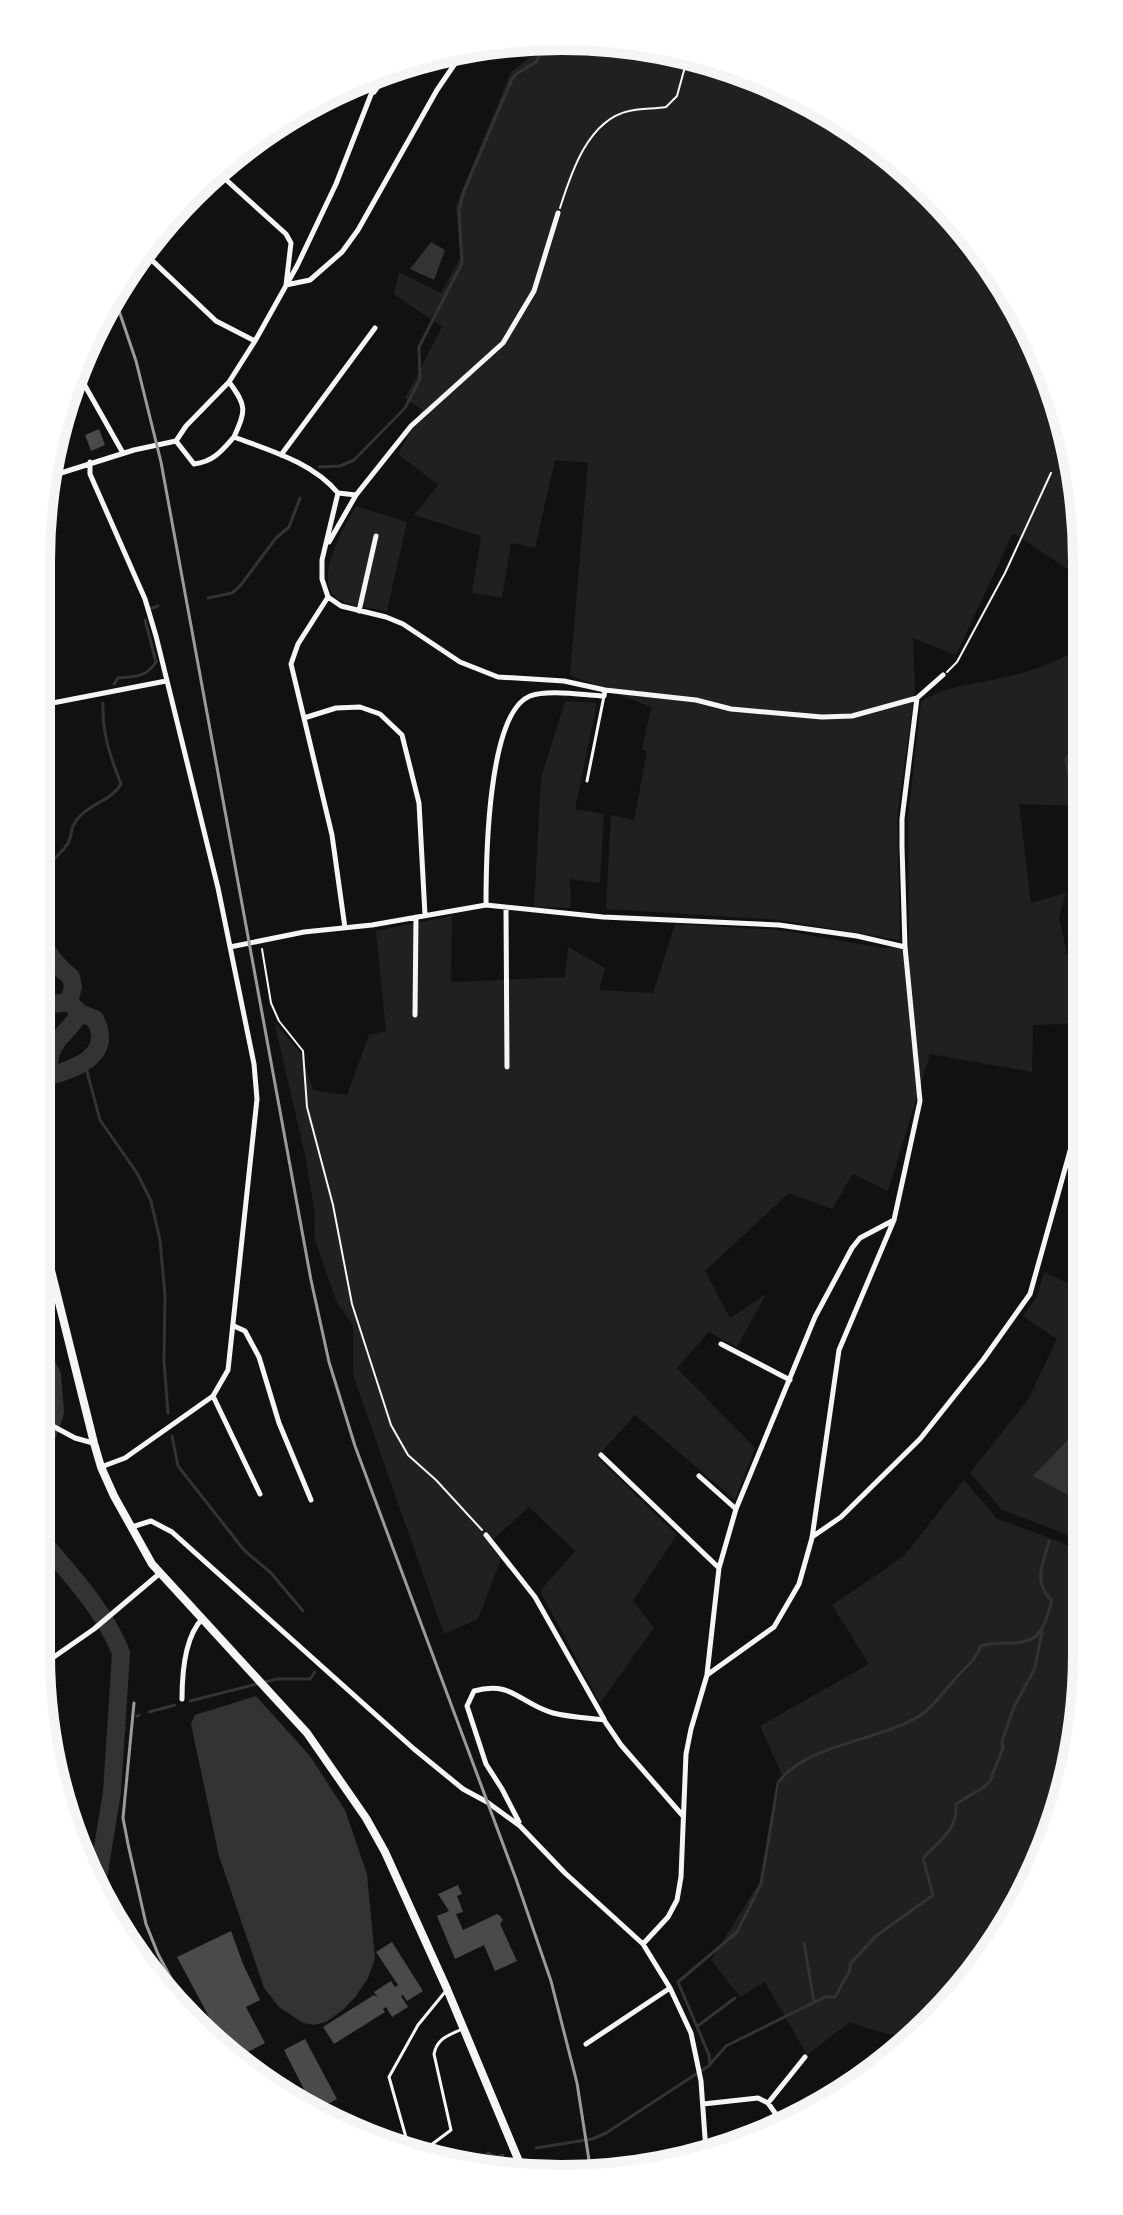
<svg xmlns="http://www.w3.org/2000/svg" width="1123" height="2215" font-family="'Source Sans 3',sans-serif">
<style>
.green{fill:#202020}
.water{fill:#333}
.lines{fill:none;stroke-linecap:round;stroke-linejoin:round}
.stream{stroke:#333;stroke-width:3}
.river{stroke:#333;stroke-width:18}
.building{fill:#4a4a4a}
.path{stroke:#f5f5f5;stroke-width:2}
.service{stroke:#f5f5f5;stroke-width:3}
.minor{stroke:#f5f5f5;stroke-width:5}
.primary{stroke:#f5f5f5;stroke-width:8}
.rail{stroke:#9a9a9a;stroke-width:3}
.rim{fill:none;stroke:#f5f5f5;stroke-width:10}
</style>
<rect width="100%" height="100%" fill="#111"/>
<path class="green" d="M595,37l102,17 96,36 89,55 97,97 68,119 35,131 1,87 -70,-46 -57,122 -43,-17 2,51 -18,128 3,123 -120,-20 -174,-11 5,-94 23,5 13,-69 -5,-1 9,-43 -81,-32 18,-212 -33,-3 -20,88 -24,-5 -9,55 -30,-5 9,-57 -67,-21 24,-30 -40,-31 24,-44 -17,-12 37,-71 -48,-33 5,-22 42,21 19,-35 -4,-53 55,-133 26,-20 -27,-12z
M356,506l51,16 -20,89c-15,-3 -36,-4 -49,-12 -27,-19 7,-73 18,-93z
M1083,645v161l-64,-2 12,99 35,-10 -7,24 8,37 17,30v39l-51,2 -1,47 -102,-18 -42,137 -35,-17 -21,35 -43,-16 -84,78 25,47 36,-24 -29,53 -28,-15 -32,36 78,80 -20,52 -100,-85 -38,42 80,78 -44,66 21,27 -54,75 -60,-112 35,-40 -46,-44 -40,36 12,16 -23,60 -34,15 -91,-259v-50l-16,-22 -23,-66 1,-24 -10,-58 -31,-134 27,33 12,36 34,5 22,-60 17,-4 -10,-100 76,-15 -1,66 114,-5 3,-30 37,21 -6,22 54,3 22,-69 104,6 104,18 26,-2 -1,-128 13,-116c25,-17 56,-18 85,-25 28,-6 54,-16 77,-32z
M565,701l32,2 -22,106 29,5 -4,69 -30,-4 1,29 -37,-1 7,-129z
M1044,1272l36,17 5,-8v141l-51,54 51,28v44l-22,-15 -61,-23 -32,-37 58,-73 29,-61 -34,-23 14,-19z
M964,1480l33,39 64,23 25,15v130l-17,102 -36,97 -100,139c-27,19 -54,7 -83,-3l-43,33 -42,-73 -25,15 -29,-37 48,-77 23,-108 -22,-49 109,-62 -37,-59 72,-49z"/>
<path class="water" d="M431,242l14,8 -11,30 -24,-11z
M1085,1422v82l-52,-28z
M256,1696l54,60 35,54 22,64 8,85 -7,19 -12,18 -12,13 -18,13 -12,3 -11,-2 -24,-16 -15,-19 -45,-132 -28,-132 4,-9z"/>
<g class="lines">
<path class="stream" d="M319,467l21,-1 14,-6 51,-52 15,-29 -1,-32 43,-84 -3,-53 5,-19 48,-112 4,-5 20,-12 13,-23
M208,598l24,-5 8,-7 36,-48 13,-11 11,-29
M152,608l6,-2
M114,684l4,-6c16,-1 29,-1 38,-16l-11,-42
M1083,735l-17,24 3,17 14,10
M49,876c2,-23 11,-18 19,-33 6,-11 0,-15 13,-28 13,-13 31,-15 40,-31 -11,-28 -19,-51 -18,-81
M37,900l9,-7 2,-8
M85,1064l15,56 37,53 14,28 9,39 5,56 -1,65 4,52
M172,1436l6,30 66,84 27,23 32,38
M190,1701l87,-22h33l5,-7
M149,1712l26,-7
M137,1716l2,-1
M115,1737l10,-9
M804,1943l10,59
M699,2025l36,-27
M711,2063l15,-17 99,-49h10l15,-27v-6l26,-28 57,-41 -10,-37c17,-18 35,-28 33,-54l28,-17 6,-6 13,-33 -1,-7 12,-34 21,-39 7,-37
M536,2148l56,-9 14,-6 104,-68 -1,-10 -31,-73 59,-50 24,-48 17,-101c25,-38 105,-43 143,-68 14,-10 23,-24 34,-36 12,-14 18,-15 26,-33 9,-3 16,-3 26,-3 35,0 35,-12 45,-42 -20,-21 -9,-35 -3,-60
M488,2153l9,4 6,-2"/>
<path class="river" d="M37,994l6,8 10,2 16,-2
M48,1076c1,-40 14,-34 32,-63
M37,1080c28,-9 79,-19 58,-61l-15,-6 -11,-11 4,-15 -2,-10c-19,-15 -27,-28 -34,-51
M36,1467l19,-55 -3,-37 -16,-30
M36,1534c31,37 67,73 85,119l-9,139 -15,92"/>
</g>
<path class="building" d="M99,429l6,16 -14,6 -6,-16z
M458,1885l4,9 -5,2 6,16 -7,2 7,16 34,-16 3,2 3,4 -3,4 17,37 -22,10 -11,-26 -29,14 -18,-43 12,-5 -11,-17z
M231,1931l12,33 17,36 -14,7 19,36 -33,17 -55,-103z
M392,1942l31,49 -16,10 -4,-6 -2,1 7,11 -16,10 -6,-10 -3,2 2,3 -51,32 -11,-17 51,-32 4,3 -4,-6 17,-11 4,6 3,-2 -22,-33z
M305,2039l32,60 -26,14 -13,-5 12,-7 -26,-51z
M444,2147l2,3 3,-3 15,22 -32,-10 4,-3 -3,-2 3,-5z"/>
<g class="lines">
<path class="path" d="M560,208c11,-35 28,-88 69,-97 12,-3 25,-2 37,-4l11,-11 12,-44
M947,672l10,-10 48,-89 46,-100
M262,949l9,54 8,18 24,30 4,56 26,98 19,99 39,121 17,30 28,25 46,50"/>
<path class="service" d="M587,781l17,-85
M406,2149l1,-8 -18,-64 29,-52 27,-33
M419,2154l32,-24 -17,-76c3,-15 13,-18 26,-24"/>
<path class="minor" d="M374,92l20,-28
M213,168l73,66 5,9 -5,42 24,-5 32,-28 16,-22 79,-140 30,-44
M140,249l76,72 39,20
M75,368l48,85
M229,382c18,24 17,28 5,55
M176,441l18,23c19,-2 28,-13 40,-27 37,14 78,25 104,56
M281,455l94,-127
M90,462v12l55,125 11,37 62,252 36,176 3,35 -29,271 -15,26 -88,62 -24,9
M45,478l89,-28 42,-9 10,-15 43,-44 26,-41 42,-75 39,-82 45,-115
M338,493l-16,67v19l6,18 13,9 45,11 17,7 57,38 38,15 66,4 41,9 91,10 35,9 91,8 30,-1 65,-18
M338,493l18,2 55,-69 92,-83 31,-52 24,-78
M329,542l27,-47
M328,597l-30,47 -7,20 41,171 13,93
M359,611l17,-75
M37,706l129,-25
M304,718l32,-10 24,-1 20,7 22,21 17,68 6,112
M486,905c0,-42 1,-192 44,-209 17,-7 54,-1 74,0l1,-6
M506,908l1,159
M230,947l74,-15 68,-7 114,-20 117,12 176,8 78,11 48,11
M415,1015l1,-98
M234,1326l11,5 14,26 20,66 32,77
M721,1344l69,36
M213,1396l47,98
M36,1417l39,21 18,5
M601,1455l118,113
M699,1476l37,33
M132,1527l19,-6 21,11 242,217 49,40 24,13 33,24 45,47 78,71 27,44 21,45 10,48 5,71
M486,1535l49,62 69,122
M812,1537l29,-20 79,-78 63,-79 47,-66 54,-193
M38,1668l56,-39 65,-55
M707,1674l12,-106 17,-59 79,-192 37,-69 8,-10 34,-18
M182,1699c0,-25 2,-61 20,-80
M519,1822l-17,-33 -16,-25 -19,-58 7,-15c38,-11 46,13 79,22 16,4 34,5 51,7l17,25 62,71
M643,1944l25,-27 9,-17 4,-23 5,-123 5,-25 16,-54 67,-48 25,-43 13,-46 27,-188 55,-130 26,-119 -15,-154 -3,-100v-28l15,-121 26,-23
M586,2044l84,-56
M768,2103l37,-46
M703,2104l55,-6 10,5 17,24"/>
<path class="primary" d="M36,1210l58,233 7,24 13,29 38,68 155,169 59,85 19,34 62,137 76,182"/>
<path class="rail" d="M113,293l23,68 25,101 150,818 18,82 26,84 161,433 35,102 26,102 14,90
M134,1703l-11,115 5,26 18,80 12,30 42,79"/>
</g>
<path d="M0 0H1123V2215H0ZM561 50H562A511 511 0 0 1 1073 561V1654A511 511 0 0 1 562 2165H561A511 511 0 0 1 50 1654V561A511 511 0 0 1 561 50Z" fill="#fff" fill-rule="evenodd"/>
<path class="rim" d="M561 50H562A511 511 0 0 1 1073 561V1654A511 511 0 0 1 562 2165H561A511 511 0 0 1 50 1654V561A511 511 0 0 1 561 50Z"/>
</svg>
